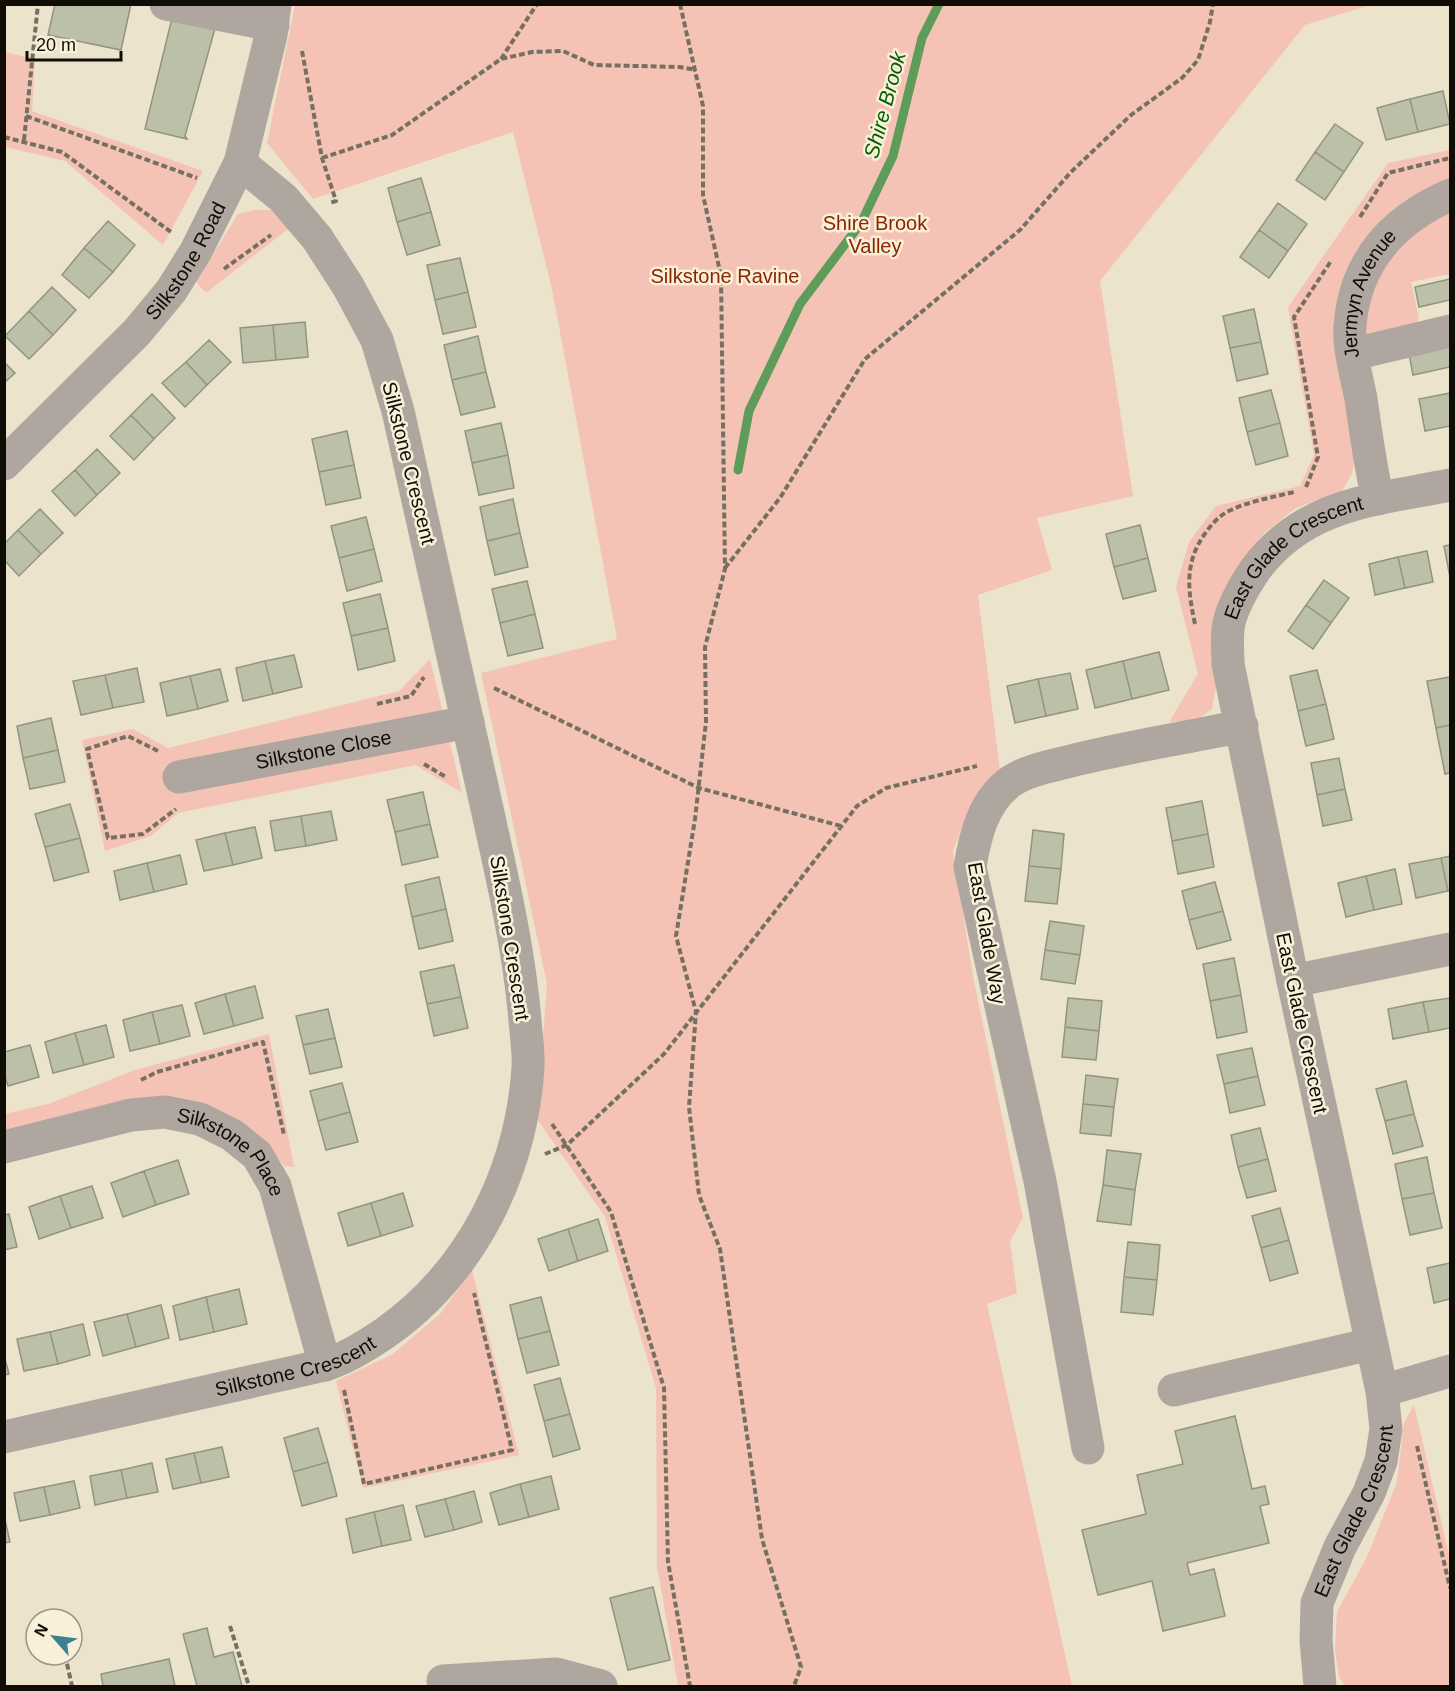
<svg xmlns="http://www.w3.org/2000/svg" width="1455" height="1691" font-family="Arial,sans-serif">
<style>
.green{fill:#f5c3b5}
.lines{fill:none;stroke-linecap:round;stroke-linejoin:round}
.stream{stroke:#5f9b59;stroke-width:9}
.building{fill:#bcc0a9;stroke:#91957f;stroke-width:1.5}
.path{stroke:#767062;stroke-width:4;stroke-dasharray:6 3;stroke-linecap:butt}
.minor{stroke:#afa69f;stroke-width:33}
.labels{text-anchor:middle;stroke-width:5;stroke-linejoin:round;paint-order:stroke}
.park-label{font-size:20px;fill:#8c2400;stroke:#f9f0d9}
.street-label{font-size:20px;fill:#100d06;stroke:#f9f0d9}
.water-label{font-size:21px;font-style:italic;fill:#046000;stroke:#f9f0d9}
</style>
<rect width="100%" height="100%" fill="#ece3cc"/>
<path class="green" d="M295,5h1075l-65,20 -205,256 33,215 -96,22 15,52 -74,25 22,176 -32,40 -15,40 20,125 50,242 -13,23 7,52 -30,11 85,382h-394l-21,-120 -1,-178 -51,-171 -68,-98 10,-135 -66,-311 136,-34 -65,-350 -39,-157 -200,67 -46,-56z
M5,52l30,7 -3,52 171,60 -40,74 -98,-84 -60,-14z
M1450,150v124l-39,8 8,36 -9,14 -74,21 20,98 -4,23 -10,17 -46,17 -32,25 -26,35 -26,141 -15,11 -28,2 29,-48 -22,-87 13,-45 27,-36 84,-20 14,-31 -26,-148 100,-144z
M254,210h19l15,19 -82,64 -10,-11 42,-68z
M430,659l32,134 -46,-28 -238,48 -27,23 -46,15 -23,-111 51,-11 35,19 231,-57z
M269,1034l25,133 -10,-1 -16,-21 -32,-21 -231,11 -1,-21 44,-10 87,-34z
M472,1270l47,185 -156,33 -27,-107 57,-27 47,-40z
M1414,1405l36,154v127h-105l-6,-9 -4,-26 2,-39 30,-55 30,-75 7,-59z"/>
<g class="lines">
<path class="stream" d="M738,470l11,-59 51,-107 61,-81 32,-67 29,-118 17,-34"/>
</g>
<path class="building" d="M55,4h76l-10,46 -73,-15z
M173,14l43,11 -31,111 2,3 -42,-10z
M1443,91l7,33 -32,8 -8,-33z
M1410,99l8,33 -32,8 -9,-32z
M1335,124l28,19 -19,29 -29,-20z
M1315,152l29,20 -19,28 -29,-20z
M421,178l10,34 -34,10 -9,-34z
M1278,203l29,21 -19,27 -29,-21z
M431,212l9,33 -33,10 -10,-33z
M108,221l27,24 -22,27 -29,-24z
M1259,230l29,21 -19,27 -29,-21z
M84,248l29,24 -24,26 -27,-23z
M460,258l8,34 -33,8 -8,-35z
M1450,279v21l-31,7 -4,-20z
M52,287l24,23 -23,25 -24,-24z
M468,292l8,35 -33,7 -8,-34z
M1254,309l7,33 -31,6 -7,-32z
M29,311l24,24 -24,24 -24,-23z
M305,322l3,35 -32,3 -3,-35z
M273,325l3,35 -33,3 -3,-35z
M478,336l8,36 -34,8 -8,-35z
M209,340l22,22 -24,23 -21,-23z
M1261,342l7,32 -31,7 -7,-33z
M1450,345v22l-37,8 -4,-21z
M4,362l11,11 -11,10z
M186,362l21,23 -22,22 -23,-24z
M486,372l9,35 -34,8 -9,-35z
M1271,390l9,33 -33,9 -8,-34z
M1450,393v33l-25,5 -6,-32z
M152,394l23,24 -21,21 -23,-24z
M131,415l23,24 -20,21 -24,-24z
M501,423l7,32 -36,8 -7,-32z
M1280,423l8,33 -32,9 -9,-33z
M347,431l7,34 -35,7 -7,-33z
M97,449l23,24 -23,22 -22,-25z
M508,455l6,33 -35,7 -7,-32z
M354,465l7,33 -35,7 -7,-33z
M75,470l22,25 -22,21 -23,-25z
M513,499l7,34 -33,8 -7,-34z
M40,509l23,24 -22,21 -23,-24z
M366,517l8,32 -35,9 -8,-32z
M1140,525l8,33 -34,9 -8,-33z
M18,530l23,24 -22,22 -15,-16v-16z
M520,533l8,34 -33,8 -8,-34z
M1450,545v32l-6,-31z
M374,549l8,32 -35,10 -8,-33z
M1427,551l6,31 -28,6 -7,-31z
M1398,557l7,31 -30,7 -6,-31z
M1148,558l8,33 -33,8 -9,-32z
M1324,580l25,18 -18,25 -25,-18z
M527,581l8,33 -35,9 -8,-34z
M380,594l8,34 -37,8 -8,-33z
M1306,605l25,18 -18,26 -25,-18z
M535,614l8,34 -35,8 -8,-33z
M388,628l7,33 -37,9 -7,-34z
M1159,652l10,38 -37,9 -9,-38z
M294,655l8,32 -29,7 -8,-33z
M265,661l8,33 -30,7 -7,-33z
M1123,661l9,38 -37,9 -9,-38z
M137,668l7,34 -31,6 -8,-33z
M220,669l8,32 -30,8 -8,-33z
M1317,670l9,34 -28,7 -8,-35z
M1070,673l8,36 -32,7 -8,-37z
M105,675l8,33 -32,7 -8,-34z
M190,676l8,33 -31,7 -7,-33z
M1450,677v48l-14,3 -9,-47z
M1038,679l8,37 -31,7 -8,-37z
M1326,704l8,35 -28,7 -8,-35z
M51,718l7,32 -35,8 -6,-32z
M1450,725v48l-5,1 -9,-46z
M58,750l7,32 -35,7 -7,-31z
M1339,758l6,31 -28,6 -6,-32z
M1345,789l7,31 -29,6 -6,-31z
M423,792l7,32 -35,8 -8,-32z
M1202,801l6,33 -36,7 -6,-33z
M70,804l10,34 -35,9 -10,-33z
M331,811l6,29 -31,6 -5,-30z
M301,816l5,30 -31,5 -5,-30z
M430,824l8,33 -36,8 -7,-33z
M255,827l7,31 -29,7 -8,-32z
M1033,830l31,4 -3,35 -32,-3z
M225,833l8,32 -29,6 -8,-31z
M1208,834l6,33 -36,7 -6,-33z
M80,838l9,34 -35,9 -9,-34z
M180,855l7,29 -33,8 -7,-29z
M1450,856v35h-2l-7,-33z
M1441,858l7,33 -32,7 -7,-34z
M147,863l7,29 -34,8 -6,-29z
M1029,866l32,3 -4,35 -32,-3z
M1395,869l7,35 -28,6 -8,-34z
M1366,876l8,34 -28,7 -8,-34z
M439,877l7,32 -34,8 -7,-32z
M1215,882l8,29 -34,9 -7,-29z
M446,909l7,32 -34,8 -7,-32z
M1223,911l8,29 -34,9 -8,-29z
M1050,921l34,5 -4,29 -35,-5z
M1045,950l35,5 -5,29 -34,-5z
M1234,958l7,37 -31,6 -7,-37z
M454,965l7,32 -34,7 -7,-32z
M255,986l8,32 -29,8 -9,-32z
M225,994l9,32 -30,8 -9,-31z
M1241,995l6,37 -30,6 -7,-37z
M461,997l7,31 -34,8 -7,-32z
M1068,998l34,3 -3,30 -34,-4z
M1450,998v30l-21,4 -6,-30z
M1423,1002l6,30 -36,7 -5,-30z
M182,1005l8,31 -30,8 -8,-32z
M328,1009l7,29 -32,7 -7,-29z
M152,1012l8,32 -30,7 -7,-31z
M106,1025l8,32 -30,8 -9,-32z
M1065,1027l34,4 -3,29 -34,-3z
M75,1033l9,32 -31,8 -8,-31z
M335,1038l7,29 -32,7 -7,-29z
M30,1045l9,32 -31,9 -4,-12v-22z
M1252,1048l6,28 -34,8 -7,-29z
M1086,1075l32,4 -4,28 -31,-3z
M1258,1076l7,29 -35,8 -6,-29z
M1406,1081l8,33 -29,7 -9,-32z
M342,1083l8,29 -32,9 -8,-30z
M1083,1104l31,3 -3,29 -31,-3z
M350,1112l8,30 -32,8 -8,-29z
M1414,1114l9,32 -30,8 -8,-33z
M1260,1128l8,31 -30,8 -7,-32z
M1107,1150l34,4 -6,36 -32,-5z
M1427,1157l7,36 -32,6 -7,-35z
M1268,1159l8,32 -29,7 -9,-31z
M178,1160l11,34 -33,11 -12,-34z
M144,1171l12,34 -33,12 -12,-34z
M1103,1185l32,5 -4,35 -34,-4z
M92,1186l11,32 -32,10 -11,-32z
M403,1193l10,33 -32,10 -10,-33z
M1434,1193l8,35 -32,7 -8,-36z
M60,1196l11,32 -32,11 -10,-32z
M371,1203l10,33 -33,10 -10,-33z
M1280,1208l9,32 -28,8 -9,-32z
M9,1214l8,33 -13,3v-35z
M598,1219l10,32 -30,10 -10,-32z
M568,1229l10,32 -29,10 -11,-32z
M1289,1240l9,33 -28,8 -9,-33z
M1128,1242l32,3 -3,35 -33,-3z
M1450,1263v36l-16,4 -7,-35z
M1124,1277l33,3 -4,35 -32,-3z
M239,1289l8,35 -33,8 -8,-35z
M206,1297l8,35 -34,8 -7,-34z
M541,1297l9,34 -32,8 -8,-34z
M161,1305l8,33 -33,9 -9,-33z
M127,1314l9,33 -33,9 -9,-34z
M83,1324l7,31 -32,9 -8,-32z
M550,1331l9,34 -32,8 -9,-34z
M50,1332l8,32 -34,7 -7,-32z
M4,1355l5,19 -5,1z
M560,1378l10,36 -26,7 -10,-36z
M570,1414l10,35 -27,8 -9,-36z
M1235,1416l17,73 13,-3 4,18 -9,2 9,37 -82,20 3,12 24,-6 11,47 -62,15 -11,-50 -54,14 -16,-65 64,-16 -9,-39 46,-11 -8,-33z
M318,1428l10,34 -35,10 -9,-34z
M222,1447l7,30 -28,6 -7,-30z
M194,1453l7,30 -28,6 -7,-30z
M328,1462l9,34 -35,10 -9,-34z
M152,1463l6,29 -31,6 -6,-28z
M121,1470l6,28 -32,7 -5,-29z
M551,1476l8,33 -30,8 -9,-33z
M74,1481l6,27 -30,7 -6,-28z
M520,1484l9,33 -30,8 -9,-32z
M44,1487l6,28 -30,6 -6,-28z
M474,1491l8,31 -28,8 -9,-31z
M445,1499l9,31 -29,7 -9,-31z
M403,1505l8,35 -29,6 -8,-34z
M374,1512l8,34 -29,7 -7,-34z
M4,1515l6,27 -6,1z
M653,1587l17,73 -42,10 -18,-72z
M207,1628l7,29 19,-5 9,34h-45l-14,-52z
M169,1659l6,27h-72l-2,-12z"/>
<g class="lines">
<path class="path" d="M680,4l23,102v89l18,81 4,293 -20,78 1,75 -11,97 -19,117 20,76 -7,95 10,88 21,54 42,290 39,128 -7,19
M302,51l20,107 14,43 -7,2
M501,59l36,-55
M26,116l171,62
M4,137l58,15 109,80
M24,140l14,-136
M322,158l70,-23 109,-76 31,-7 31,-1 31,14 86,2 16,3
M1360,217l28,-44 62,-15
M224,269l47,-34
M1306,487l12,-30 -24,-140 37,-56
M725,568l55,-70 85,-139 155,-129 51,-58 60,-57 51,-37 16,-18 12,-38 3,-18
M1195,624c-7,-33 -11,-60 9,-89 7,-10 15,-20 27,-25 19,-9 43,-13 63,-18
M494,688l205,100 142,38
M377,704l34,-8 13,-19
M158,751l-30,-15 -41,13 21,89 35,-4 33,-25
M424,764l22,13
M141,1080l16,-8 106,-30 21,93
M552,1124l59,88 53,176 4,174 22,124
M545,1154l22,-9 97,-91 193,-248 29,-18 91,-22
M344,1390l20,94 148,-34 -38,-157
M1417,1446l33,142
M230,1626l19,60
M65,1655l7,31"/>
<g class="minor">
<path d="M166,4l107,21"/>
<path d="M1354,354l96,-23"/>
<path id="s1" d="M4,464l133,-132 34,-41 25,-40 44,-88 31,-128 4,-31"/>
<path id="s2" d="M1378,499c-8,-33 -12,-66 -17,-100 -4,-21 -13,-52 -11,-73 5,-65 43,-106 100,-131"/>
<path id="s3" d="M179,777l289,-55"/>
<path d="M1293,981l157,-32"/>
<path id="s4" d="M4,1147l127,-32 34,-3 35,7 32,16 25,20 18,31 50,179"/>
<path d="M1174,1390l197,-46"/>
<path d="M1382,1391l68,-20"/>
<path id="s5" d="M4,1437l321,-72c22,-7 41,-19 60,-32 87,-61 136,-161 143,-265 1,-16 -2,-32 -3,-48 -6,-70 -22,-139 -37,-207 -30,-135 -59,-269 -90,-402l-21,-71 -29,-54 -31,-48 -34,-40 -43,-35"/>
<path d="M1088,1448l-48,-267 -70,-314c5,-31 13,-65 40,-85 17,-12 42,-16 61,-21 56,-14 114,-23 171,-35"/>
<path d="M443,1681l113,-7 45,12"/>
<path id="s6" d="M1320,1686l-4,-46 1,-37 23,-56 29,-54 12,-32 5,-32 -4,-38 -89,-410 -65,-317c0,-13 -2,-28 1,-41 4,-18 16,-38 26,-53 49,-67 120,-70 195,-85"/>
</g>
</g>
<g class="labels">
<g class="park-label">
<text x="875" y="230">Shire Brook<tspan x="875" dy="23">Valley</tspan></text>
<text x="725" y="283">Silkstone Ravine</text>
</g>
<g class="street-label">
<text dy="7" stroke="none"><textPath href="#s1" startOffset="274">Silkstone Road</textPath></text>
<text dy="7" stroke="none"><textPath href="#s2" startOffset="212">Jermyn Avenue</textPath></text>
<text transform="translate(409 463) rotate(76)" y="7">Silkstone Crescent</text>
<text dy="7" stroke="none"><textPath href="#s6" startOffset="1191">East Glade Crescent</textPath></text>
<text dy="7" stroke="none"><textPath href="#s3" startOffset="147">Silkstone Close</textPath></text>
<text transform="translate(987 933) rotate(80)" y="7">East Glade Way</text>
<text transform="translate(510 938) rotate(81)" y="7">Silkstone Crescent</text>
<text transform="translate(1302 1023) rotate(78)" y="7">East Glade Crescent</text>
<text dy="7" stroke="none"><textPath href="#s4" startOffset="246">Silkstone Place</textPath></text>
<text dy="7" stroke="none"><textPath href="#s5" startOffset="300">Silkstone Crescent</textPath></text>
<text dy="7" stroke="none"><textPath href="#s6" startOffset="183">East Glade Crescent</textPath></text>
</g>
<g class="water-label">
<text transform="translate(885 105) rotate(-75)" y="7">Shire Brook</text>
</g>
</g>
<rect width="1455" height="1691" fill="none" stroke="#100d06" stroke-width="12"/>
<g transform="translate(54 1637) rotate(298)"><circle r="28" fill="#f9f0d9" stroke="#9c9585" stroke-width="1.5"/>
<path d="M0-4.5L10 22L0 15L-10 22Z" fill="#407f93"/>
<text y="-9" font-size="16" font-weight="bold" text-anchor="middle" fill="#100d06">N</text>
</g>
<path d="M27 51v9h94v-9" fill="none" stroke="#100d06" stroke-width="3"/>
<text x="36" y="51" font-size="18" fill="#100d06" stroke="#f9f0d9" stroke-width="4.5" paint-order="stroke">20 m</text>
</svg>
